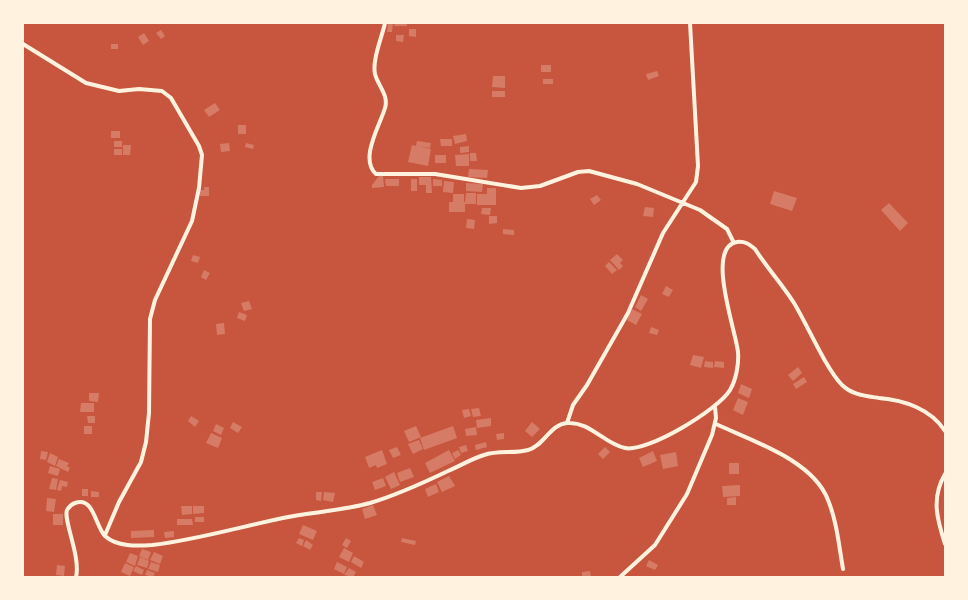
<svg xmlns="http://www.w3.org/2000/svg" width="968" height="600" font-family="'Public Sans',sans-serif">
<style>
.building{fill:#d67c66}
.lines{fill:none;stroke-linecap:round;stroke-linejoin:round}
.minor{stroke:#fff3e0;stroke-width:4}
</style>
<rect width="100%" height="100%" fill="#c8553d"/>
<path class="building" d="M388,23h5l-1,9h-5z
M395,23h12v3h-13z
M409,29h7v8l-7,-1z
M161,30l4,6 -4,3 -5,-6z
M144,33l5,8 -6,4 -5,-8z
M396,35h8l-1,7 -7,-1z
M111,44h7v5h-7z
M541,65h10v7h-10z
M657,71l2,5 -11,4 -2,-6z
M493,76h12v12l-13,-1z
M543,79h10v5h-10z
M492,91h13v6h-13z
M215,103l5,7 -11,7 -5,-7z
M238,125h8v9h-8z
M111,131h9v7h-9z
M466,134l1,7 -12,3 -2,-8z
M440,139h12v7h-11z
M114,141h8v6h-8z
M417,141l14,2 -1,5 -12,-2 13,3 -3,17 -20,-4 4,-17 4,1z
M229,143l1,8 -9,1 -1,-8z
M246,143l8,2 -1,4 -8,-2z
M123,145h8l-1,10h-7z
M469,146v6l-9,1v-6z
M114,149h8v6h-8z
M470,153h6l1,8h-7z
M469,154v12h-13l-1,-11z
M435,155h11v8h-11z
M469,169l19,1 -1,8 -19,-1z
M379,176h4l1,11 -12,1v-3z
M419,177h12l1,16h-6v-8h-7z
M385,179h14v7h-13z
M411,179h6v12h-6z
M433,179l9,1v6h-9z
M444,181l10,1 -1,11 -10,-1z
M466,183l17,1 -1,8 -16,-1z
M204,187h5v9h-9v-6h4z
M487,188h9v17h-19v-11h10z
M774,191l23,7 -5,13 -22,-7z
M466,193h10v11h-11v8h-16v-10h16z
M453,194h11v8h-11z
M597,195l4,5 -7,5 -4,-6z
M889,203l19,20 -8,8 -19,-21z
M645,207l9,1 -1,9 -10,-1z
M482,208h9l-1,7 -9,-1z
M489,216h8v7l-8,1z
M467,219l8,1 -1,9 -8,-1z
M503,229l11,1v5l-11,-1z
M617,254l6,6 -3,3 3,3 -4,4 -9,-10z
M193,255l7,2 -2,6 -7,-2z
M609,262l8,8 -5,4 -7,-8z
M204,270l6,3 -4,7 -5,-3z
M666,286l7,4 -4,7 -7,-3z
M641,295l7,4 -7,12 -6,-4z
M249,301l3,8 -8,2 -3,-8z
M632,309l10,5 -6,11 -9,-5z
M239,312l8,3 -2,6 -8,-3z
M224,323l1,11 -8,1 -1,-11z
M651,327l8,3 -2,5 -8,-2z
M693,355l11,2 -3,11 -11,-3z
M705,361l8,1v6l-9,-1z
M715,361l9,1v6l-10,-1z
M798,367l4,6 -9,8 -5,-6z
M804,377l3,5 -11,7 -3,-5z
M741,384l11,5 -3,9 -11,-5z
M89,393h10l-1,9 -9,-1z
M738,398l10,4 -5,13 -10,-5z
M81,403h13v9h-14z
M479,408l2,8 -8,1 -2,-8z
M469,409l2,7 -7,2 -2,-8z
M87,416h8v7h-7z
M191,416l8,5 -4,6 -7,-6z
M491,418v8l-14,2 -1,-8z
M233,422l9,5 -4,6 -8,-5z
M532,422l8,7 -8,8 -7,-6z
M216,424l8,4 -3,7 -8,-4z
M84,426h8v8h-8z
M416,426l5,11 -12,5 -5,-11z
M453,426l4,12 -33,12 -4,-12z
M476,427l1,8 -11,1 -1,-7z
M211,433l11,5 -4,10 -12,-5z
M504,433v6l-7,1 -1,-6z
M419,440l4,9 -10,5 -5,-10z
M486,442l1,5 -11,3 -1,-5z
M466,445l2,6 -7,2 -2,-6z
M397,447l4,8 -8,3 -4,-8z
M605,447l5,5 -7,7 -5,-5z
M382,450l5,14 -10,4 -1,-3 -7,3 -4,-11z
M449,450l6,11 -25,12 -5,-10z
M458,450l3,5 -6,4 -3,-6z
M41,451l7,1 -2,8 -6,-1z
M653,451l4,10 -14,6 -4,-9z
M676,452l2,14 -15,3 -3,-14z
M50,453l8,4 -3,9 -8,-4z
M59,459l10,4 -2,3 3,2 -2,4 -12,-6z
M729,463h10v11h-10z
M50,466l10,3 -2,7 -10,-3z
M410,468l4,9 -14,5 -3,-9z
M394,472l6,13 -9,4 -6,-12z
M449,476l6,10 -13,6 -5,-10z
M52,478l6,1 -2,11 -7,-1z
M383,478l3,8 -11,4 -3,-8z
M60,480l8,2 -1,5 -5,-1 -1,5 -4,-1z
M436,484l3,8 -11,5 -3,-8z
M740,485v11l-17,1 -1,-11z
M82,489h6v7h-6z
M91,491l8,1v5h-8z
M316,492h6l-1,9 -5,-1z
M324,492l11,1 -2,9 -10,-2z
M736,497v8h-9v-7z
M47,498l9,1 -2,13 -8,-1z
M373,505l4,10 -12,4 -3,-10z
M181,506h11v8l-10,1z
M193,506h11v7l-11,1z
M53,514h10v11h-10z
M195,517h9v5h-9z
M177,519h15l1,6h-16z
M303,525l14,6 -4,9 -14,-6z
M154,530v7l-23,1v-7z
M174,531v6l-9,1 -1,-6z
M299,538l5,2 -2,6 -6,-3z
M346,538l5,3 -4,7 -5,-3z
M402,538l14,3 -1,4 -14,-3z
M306,540l7,5 -3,5 -7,-4z
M344,548l9,5 -4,9 -10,-5z
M142,549l9,3 -3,8 -9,-4z
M154,552l9,4 -3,8 -10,-4z
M130,553l8,3 -3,10 -9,-4z
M354,556l10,6 -3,6 -10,-6z
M140,557l9,4 -2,7 -10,-3z
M649,560l9,5 -3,5 -9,-4z
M151,562l9,3 -2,7 -10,-3z
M337,562l10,5 -3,7 -10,-5z
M125,563l9,4 -4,9 -9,-4z
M57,565l8,1 -1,10 -8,-1z
M136,566l8,4 -2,5 -9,-4z
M349,568l7,4 -3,5 -9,-2z
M147,570l8,3 -2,4 -8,-2z
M590,571l1,6h-9v-5z"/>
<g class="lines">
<path class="minor" d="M385,23c-3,14 -13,37 -10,51 3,12 14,21 10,34 -5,17 -26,51 -9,66h59l86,14 19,-2 38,-14 11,-1 48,13 63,26 27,19 7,14
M23,44l63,39 33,8 20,-2 23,2 9,7 28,48 3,9 -3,33 -7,33 -37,79 -5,19 -1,94 -3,29 -5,20 -22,40 -14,33
M567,423l6,-18 14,-20 41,-72 35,-80 33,-51 2,-16 -8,-143
M716,424c36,17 97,36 112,76 9,22 11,46 15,69
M945,474c-14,24 -8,45 0,70
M76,577c5,-20 -13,-57 -9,-67 2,-3 5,-6 8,-7 19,-7 20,23 30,33 12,11 32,10 47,9 44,-5 87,-18 131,-27 28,-6 59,-7 87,-15 27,-8 53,-20 78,-32 12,-5 23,-12 36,-16 14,-5 30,-1 44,-5 16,-4 22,-26 39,-27 23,-2 37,21 58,25 22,5 94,-39 105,-58 6,-10 9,-26 8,-38 -2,-21 -33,-105 -1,-110 8,-1 12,2 18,7 12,19 27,35 39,54 14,23 31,64 48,82 10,10 24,11 37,13 25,2 52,11 66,33
M620,577l35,-32 32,-51 25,-59 4,-17 -1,-11"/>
</g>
<rect width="968" height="600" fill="none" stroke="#fff3e0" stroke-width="48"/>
</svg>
